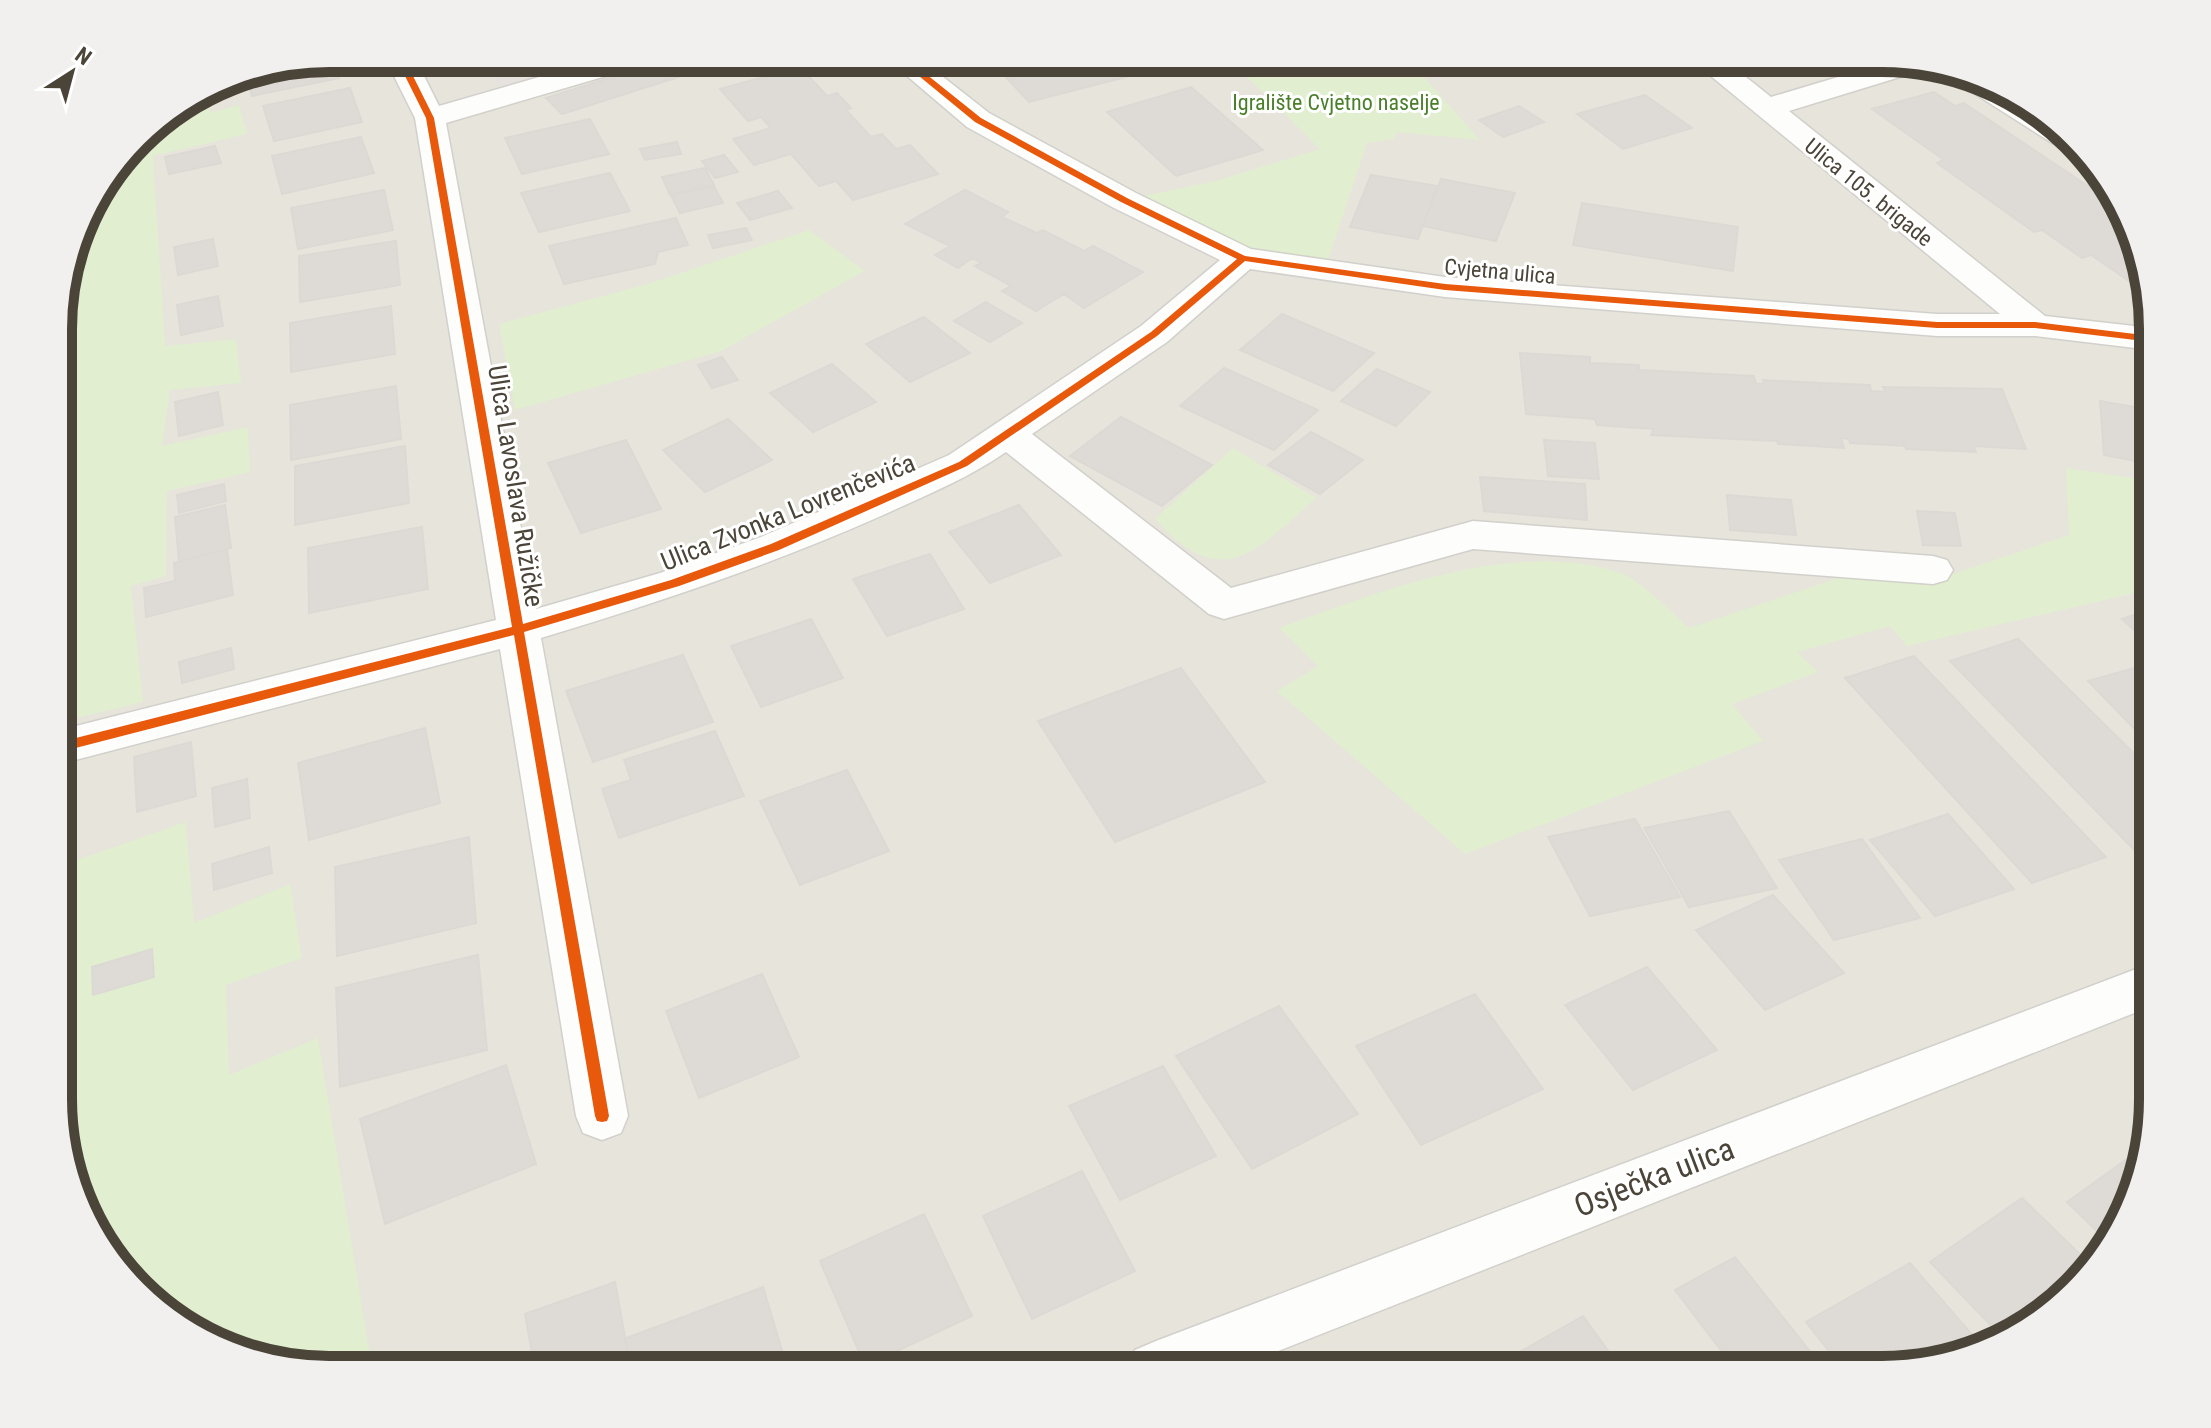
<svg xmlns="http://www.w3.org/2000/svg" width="2211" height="1428" font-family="'Roboto Condensed',sans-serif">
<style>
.residential{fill:#e7e4dc}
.green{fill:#e1eecf}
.parking{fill:#e6e3df}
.building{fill:#dedbd6;stroke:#dcd9d4;stroke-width:2}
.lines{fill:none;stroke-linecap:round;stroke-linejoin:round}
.minor-casing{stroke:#d2d0cb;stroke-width:3}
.minor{fill:#fdfdfc;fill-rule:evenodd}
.cycleway-casing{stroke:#fff;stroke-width:5}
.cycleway{fill:#e8590c;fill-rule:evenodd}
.labels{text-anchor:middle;stroke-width:6;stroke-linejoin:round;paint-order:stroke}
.far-park-label{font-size:22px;fill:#4a7f2a;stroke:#fff}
.far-street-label{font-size:22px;fill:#4b4439;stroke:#fff}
.street-label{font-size:26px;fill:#4b4439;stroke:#fff}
.near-street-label{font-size:32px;fill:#4b4439;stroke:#fff}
.rim{fill:none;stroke:#4b4439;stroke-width:10}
</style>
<rect width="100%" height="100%" fill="#f4f2ee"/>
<path class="residential" d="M329,58h1554l86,14 64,32 84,90 35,118v804l-45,134 -90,84 -118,35 -1571,1 -86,-14 -64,-32 -83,-89 -35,-101v-840l26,-85 64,-83 76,-48z"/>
<path class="green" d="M1160,58h247l73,82 -83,-8 -3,7 -27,4 -42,126 -82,-11 -119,-58 92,-19 104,-32 -84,-83 -61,9z
M213,86l-4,27 30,-8 8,29 -94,22 12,190 71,-7 5,44 -71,7 -8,56 86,-19 2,45 -83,19 -1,85 -35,10 12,116 -83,20v-428l26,-85 64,-83z
M809,230l56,41 -144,80 -206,59 -16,-86 149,-40z
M1233,448l83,50c-59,52 -93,97 -161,21z
M2066,468l81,12 5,7v102l-245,57 -17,-20 -93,26 21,20 -86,32 31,37 -298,113 -188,-163 41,-25 -39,-38c100,-36 238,-92 344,-54 16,5 51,41 66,54l155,-52 82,7 143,-48z
M186,822l8,101 96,-39 12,74 -76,27 3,90 89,-37 52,318 -41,14 -87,-14 -64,-32 -83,-89 -35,-101v-268z"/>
<path class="parking" d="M554,58h83l-132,38 -15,-21z"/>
<path class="building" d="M331,58l8,20 -87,18 -6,-22z
M673,58l62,1 -173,55 -16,-16z
M988,58h134l16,16 -109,28z
M1421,58h40l-31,8z
M800,67l27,29 10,-3 14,15 -5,2 25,27 11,-3 14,15 14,-4 28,29 -85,26 -17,-19 -17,5 -28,-32 -37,11 -21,-26 38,-11 -10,-11 -13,4 -28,-32z
M1191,87l72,63 -87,26 -69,-64z
M350,88l12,34 -88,19 -11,-35z
M1934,92l21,14 9,-3 158,106 20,68 -13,4 -38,-26 -9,3 -40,-28 -8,2 -97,-69 7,-3 -72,-51z
M1645,95l47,33 -69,21 -46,-35z
M1519,106l25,16 -41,15 -24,-17z
M590,119l19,35 -87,20 -17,-36z
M361,137l13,36 -92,21 -10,-38z
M677,142l4,12 -36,6 -5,-11z
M215,146l6,17 -52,11 -4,-17z
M724,155l14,17 -23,6 -13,-17z
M705,168l9,17 -44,10 -8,-18z
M610,173l20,38 -91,21 -18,-39z
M1371,175l66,11 -19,53 -68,-12z
M1441,179l74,14 -19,48 -73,-15z
M714,186l9,17 -43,10 -9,-18z
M384,190l9,40 -95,19 -7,-41z
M965,190l43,22 -6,5 35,16 6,-3 41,21 9,-5 50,26 -59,36 -20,-14 -28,17 -34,-20 9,-5 -36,-20 6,-3 -9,-5 -14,10 -23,-13 15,-9 -45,-22z
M778,191l14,17 -42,12 -13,-17z
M1582,203l156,24 -5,44 -160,-26z
M676,218l12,27 -30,7 -3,12 -91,20 -15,-38z
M746,228l6,12 -39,8 -5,-13z
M213,239l5,27 -40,9 -4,-28z
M396,241l4,44 -100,17 -1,-46z
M218,296l5,30 -42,9 -4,-30z
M986,302l36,21 -32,19 -36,-21z
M391,306l4,48 -104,18 -1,-49z
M1282,314l92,39 -41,38 -93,-41z
M924,317l46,36 -60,29 -44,-38z
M1520,353l70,4v6l49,2v5l115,6 2,8h8l-1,-4 57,3 1,4v-4l49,2 1,6 14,1 -2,-5 119,2 24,60 -53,-3 3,6 -70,-3 -3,-9 2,6 -55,-3 -1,-4 -8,-1 3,10 -66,-4 -1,-3 -126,-6 3,-6 -57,-4 -2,-6 -69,-5z
M722,357l16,23 -26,8 -14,-23z
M832,364l44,38 -63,30 -43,-39z
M1224,368l94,42 -44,40 -94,-44z
M1377,369l53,23 -34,34 -55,-25z
M396,386l5,53 -110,21 -1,-55z
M218,392l5,33 -44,11 -4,-34z
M2100,401l52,9v54l-48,-9z
M1121,417l91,48 -50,41 -92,-50z
M728,419l44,41 -67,32 -42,-42z
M1311,432l52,28 -43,34 -52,-29z
M626,440l35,69 -80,24 -33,-70z
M1544,440l51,3 4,36 -51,-3z
M405,446l4,57 -114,22v-59z
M1480,477l105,7 2,36 -103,-9z
M224,484l2,17 -47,12 -2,-18z
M1727,495l64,5 5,35 -66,-5z
M225,505l6,43 -52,13 -4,-44z
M1019,505l42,50 -71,28 -41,-51z
M1917,511l38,2 6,33 -38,-1z
M422,527l6,62 -119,24 -1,-65z
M227,549l6,46 -87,22 -2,-29 31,-7 -1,-18z
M930,554l34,55 -77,27 -34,-57z
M2152,609v38l-30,-28z
M811,619l32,59 -82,29 -30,-61z
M2018,639l134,132v90l-5,2 -197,-202z
M231,648l3,21 -52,14 -3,-21z
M683,655l30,67 -120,40 -27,-71z
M1914,656l192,201 -74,26 -187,-205z
M2152,663v84l-64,-66z
M1181,668l84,114 -150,60 -77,-121z
M425,728l15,75 -131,37 -11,-77z
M715,731l29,65 -125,42 -17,-49 29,-9 -7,-20z
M191,742l5,54 -59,16 -3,-55z
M847,770l42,81 -89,34 -40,-84z
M67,772l3,79 -10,3v-80z
M247,779l3,39 -35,9 -3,-39z
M1729,811l48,77 -88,19 -45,-79z
M1948,814l66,75 -79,27 -65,-76z
M1635,819l45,78 -90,19 -42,-79z
M469,837l7,86 -139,33 -2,-89z
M1862,839l58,79 -86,22 -55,-80z
M269,847l3,26 -58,17 -2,-26z
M1773,895l71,78 -79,37 -69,-80z
M152,949l2,28 -61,18 -1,-28z
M478,955l9,95 -147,37 -4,-99z
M1647,967l70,83 -84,40 -68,-85z
M762,974l37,83 -100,41 -33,-87z
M1475,994l68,95 -122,56 -65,-99z
M1279,1006l79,108 -106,55 -76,-113z
M506,1065l30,99 -151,60 -25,-105z
M1163,1066l53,90 -96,44 -51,-94z
M2141,1149l-32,94 -42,-41z
M1082,1171l53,100 -103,48 -49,-103z
M2022,1198l69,67 -74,69 -14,4 -73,-76z
M924,1214l48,102 -107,50 -45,-105z
M1735,1257l89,112 -88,1 -61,-80z
M1910,1263l71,82 -82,24h-56l-37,-47z
M615,1282l16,88h-96l-10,-56z
M763,1287l25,83h-157l-7,-31z
M1583,1316l39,54h-134z"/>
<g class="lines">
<defs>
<path id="minor" d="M385,58h30l24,48 166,-48h47l-5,6 -201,59 90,486 124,-36 101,-36 188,-82 192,-129 79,-66 -108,-53 -145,-80 -81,-69h33l70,55 147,80 115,56 194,28 492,37h63l-311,-256h33l49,39 124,-37 34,6 -3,3 -137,42 256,205 107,12v22l-117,-14h-98l-492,-39 -195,-28 -83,73 -135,92 199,154 242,-67 460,35 14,4 6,10 -6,10 -14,4 -460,-35 -249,70 -15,-5 -203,-162c-39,27 -82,44 -125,64 -113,50 -222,86 -340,122l87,478 -7,17 -19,7 -19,-7 -7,-17 -76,-467 -440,115v-34l436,-110 -81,-502z
M1944,68l25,4 64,32 37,40 -18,-1 -105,-67z
M2152,963v43l-922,364h-103l8,-20 21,-9z"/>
</defs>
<use href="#minor" class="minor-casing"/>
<use href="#minor" class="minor"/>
<defs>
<path id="cycleway" d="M396,58h8l30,60 89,506 148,-44 100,-36 188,-82 192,-130 86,-73 -116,-57 -146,-80 -78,-64h9l75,60 146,80 118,58 200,28 492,38h98l117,14v6l-117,-14h-98l-492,-38 -200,-29 -88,75 -190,130 -188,84 -100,36 -155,46 85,484 -2,5 -5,1 -5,-1 -2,-5 -81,-481 -454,117v-10l452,-115 -86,-509z"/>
</defs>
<use href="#cycleway" class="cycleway-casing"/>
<use href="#cycleway" class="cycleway"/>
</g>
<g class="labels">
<g class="far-park-label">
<text x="1336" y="110">Igralište Cvjetno naselje</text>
</g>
<g class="far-street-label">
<text transform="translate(1869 192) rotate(39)" y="8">Ulica 105. brigade</text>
<text transform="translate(1500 271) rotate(5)" y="8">Cvjetna ulica</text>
</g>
<g class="street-label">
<text transform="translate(516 486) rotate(81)" y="9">Ulica Lavoslava Ružičke</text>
<text transform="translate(788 512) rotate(-22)" y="9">Ulica Zvonka Lovrenčevića</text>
</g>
<g class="near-street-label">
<text transform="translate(1654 1177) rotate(-21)" y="11">Osječka ulica</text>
</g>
</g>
<path d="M0 0H2211V1428H0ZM329 72H1882A257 257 0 0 1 2139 329V1099A257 257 0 0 1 1882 1356H329A257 257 0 0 1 72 1099V329A257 257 0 0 1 329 72Z" fill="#f1f0ef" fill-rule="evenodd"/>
<path class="rim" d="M329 72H1882A257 257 0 0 1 2139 329V1099A257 257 0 0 1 1882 1356H329A257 257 0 0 1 72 1099V329A257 257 0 0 1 329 72Z"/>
<g transform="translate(72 72) rotate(36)" stroke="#ffffff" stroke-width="6" paint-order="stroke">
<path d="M0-6L14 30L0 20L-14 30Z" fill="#4b4439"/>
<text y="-12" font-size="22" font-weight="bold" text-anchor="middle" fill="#4b4439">N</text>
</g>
</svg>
